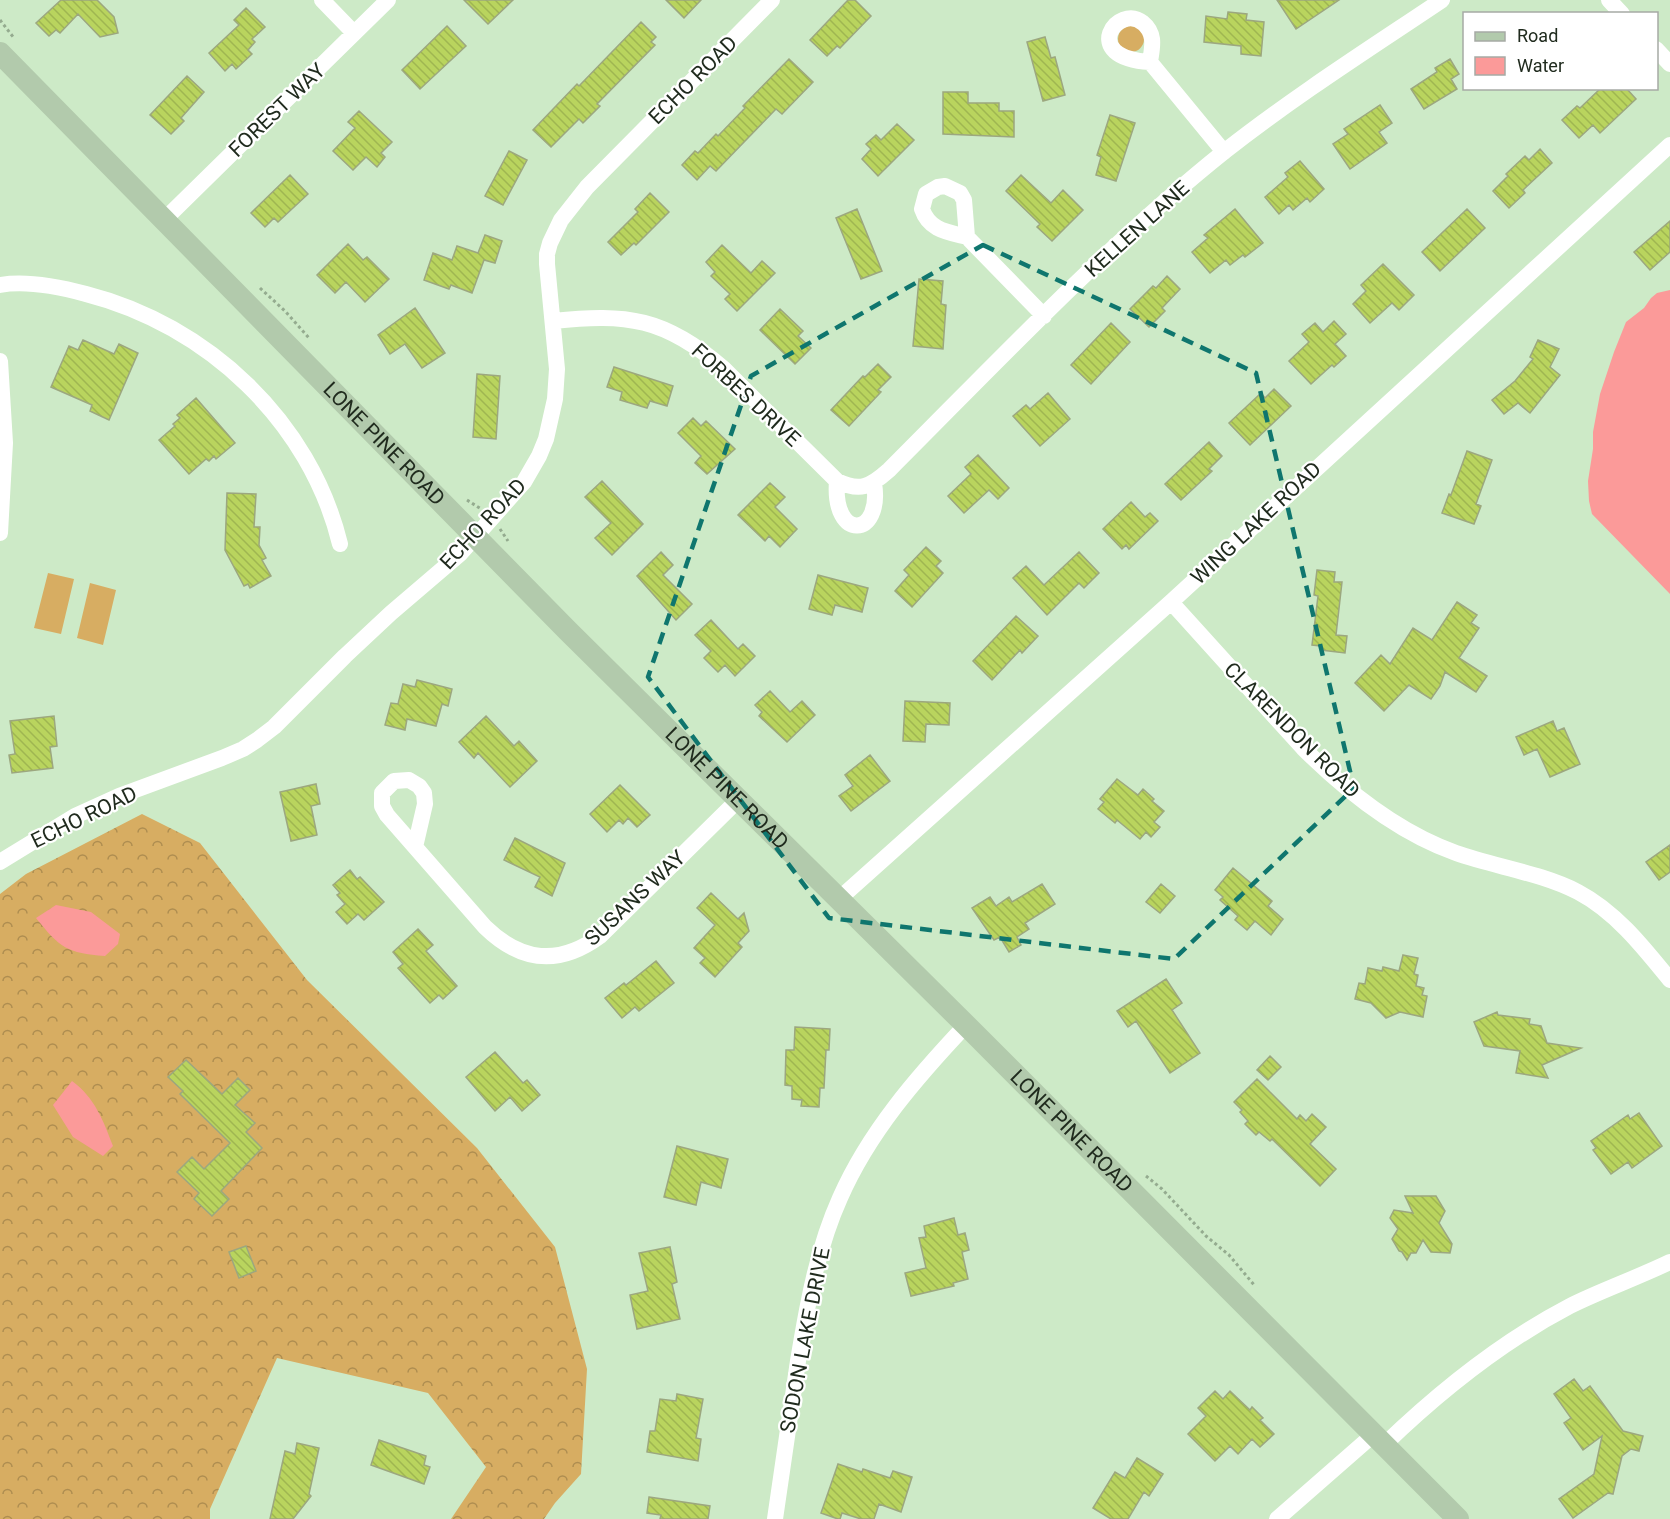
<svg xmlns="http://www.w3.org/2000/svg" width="1670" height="1519" font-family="Roboto,sans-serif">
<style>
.green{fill:#d7ad62}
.forest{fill:url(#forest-crowns)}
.water{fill:#fb9a99}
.building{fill:url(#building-back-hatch);stroke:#9ca77f;stroke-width:1.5}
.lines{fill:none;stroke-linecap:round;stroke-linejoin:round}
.path{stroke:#94ab8f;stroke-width:3;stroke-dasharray:3 3;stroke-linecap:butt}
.street{stroke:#fff;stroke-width:16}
.secondary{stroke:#b2caac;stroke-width:22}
.marked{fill:none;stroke:#0f766e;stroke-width:4.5;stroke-dasharray:12 8;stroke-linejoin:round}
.labels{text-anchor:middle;stroke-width:4.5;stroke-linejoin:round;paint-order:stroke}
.street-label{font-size:21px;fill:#202b1e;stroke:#fff}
</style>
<defs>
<pattern id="forest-crowns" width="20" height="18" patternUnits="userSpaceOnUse" patternTransform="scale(1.5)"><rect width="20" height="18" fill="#d7ad62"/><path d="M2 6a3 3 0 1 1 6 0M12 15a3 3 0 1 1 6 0" fill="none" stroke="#ae8d50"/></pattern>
<pattern id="building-back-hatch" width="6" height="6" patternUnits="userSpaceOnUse" patternTransform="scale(1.5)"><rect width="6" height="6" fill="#b9d45e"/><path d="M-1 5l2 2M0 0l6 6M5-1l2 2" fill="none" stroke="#9fb651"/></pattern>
</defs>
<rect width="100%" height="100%" fill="#cdeac7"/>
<path class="green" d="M1118 39a13 13 0 1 1 26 0a13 13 0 1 1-26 0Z
M48,573l26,6 -13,55 -27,-6z
M90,583l26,7 -13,55 -26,-7z"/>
<path class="forest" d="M142,814l58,29 107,137 170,168 78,99 32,122 -6,105 -26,29 -11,16h-93l35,-52 -58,-74 -151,-35 -67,151v10h-210v-625l26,-20z"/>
<path class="water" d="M1670,290v304l-78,-80 -3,-13 -1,-20 5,-32v-17l7,-38 14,-42 12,-30 18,-14 7,-10 6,-5z
M56,905l35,7 29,22 -2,10 -13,12c-38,-3 -45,-8 -69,-38z
M72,1081c23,17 31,39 41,65l-10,10 -30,-19 -20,-32z"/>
<path class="building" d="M61,0h36l17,17 4,16 -18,4 -22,-23 -18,19 -4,-3 -7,6 -13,-13z
M464,0h49l-25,24z
M666,0h35l-17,18z
M848,0h7l16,16 -31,32 -3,-2 -10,10 -17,-16z
M1277,0h62l-43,29z
M246,8l19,19 -13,12 3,3 -7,8 4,4 -16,15 -4,-5 -7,7 -16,-18 30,-28 -5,-5z
M1228,12l19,2 -1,6 18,2 -3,34 -20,-2v-8l-37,-4 2,-26 21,3z
M641,22l15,15 -5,5 4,3 -58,59 3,2 -17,17 -4,-4 -28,28 -18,-17 44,-46 2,2z
M447,26l19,20 -46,43 -18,-19z
M1045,37l6,21 4,-1 10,38 -22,6 -16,-59z
M789,59l24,23 -31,32 -6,-5 -60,62 -6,-5 -13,14 -15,-15 13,-14 3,2 18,-19 2,2 27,-28 -2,-2z
M1450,59l9,15 -8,5 6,10 -33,20 -13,-20 26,-17 -2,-4z
M187,76l17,16 -23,26 3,3 -13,13 -21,-19z
M1601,88h25l10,11 -36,34 -7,-8 -14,13 -17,-18 15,-14 3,2z
M943,92h25v11h31v8h15v26l-71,-3z
M1380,105l12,18 -13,9 8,11 -37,26 -17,-25 15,-10 -4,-5z
M359,111l33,31 -11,11 4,4 -8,10 -11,-10 -13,13 -20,-19 22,-23 -7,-6z
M1110,115l25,8 -19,58 -20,-6 5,-18 -4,-2z
M897,124l17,16 -36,36 -16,-17 9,-10 -5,-5 10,-9 5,5z
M1540,149l12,14 -29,27 2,3 -16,15 -16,-17 15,-15 -2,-2 19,-18 4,4z
M509,151l18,9 -24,45 -18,-9z
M1300,161l24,28 -14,13 -3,-4 -14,12 -4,-5 -10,9 -14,-17 23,-20 -3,-4z
M290,175l18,19 -30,28 -4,-4 -9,9 -14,-14z
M1021,175l30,28 12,-13 20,20 -31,31 -15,-14 3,-3 -34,-33z
M650,193l19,19 -33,33 -2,-2 -13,12 -13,-13 30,-30 -3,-3z
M857,209l25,62 -21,8 -25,-61z
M1235,209l28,34 -18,14 -2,-2 -13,10 -4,-5 -16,13 -18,-21 16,-14 -4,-3z
M1467,209l18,19 -45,43 -18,-19z
M1670,221v31l-20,18 -16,-18z
M485,235l17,6 -7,22 -11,-3 -12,33 -21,-8 -2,4 -25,-9 9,-27 19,7 5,-14 21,7z
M348,244l15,16 4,-3 22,22 -24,23 -19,-20 -11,11 -18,-18z
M722,245l29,28 11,-12 13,12 -38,38 -12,-12 5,-5 -19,-18 4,-4 -9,-10z
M1383,264l31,31 -15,15 -7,-7 -22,20 -17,-19 13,-13 -5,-6z
M1167,276l13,13 -18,19 3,3 -16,16 -19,-18 23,-23 3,2z
M919,279l24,2 -2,23 5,1 -3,44 -30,-3z
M415,308l30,45 -23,15 -17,-24 -15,10 -12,-19z
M780,309l23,22 -5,5 13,12 -16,16 -35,-34z
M1334,321l12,13 -11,10 11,12 -12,11 -2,-2 -21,19 -22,-23 20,-19 -7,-8 13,-11 8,9z
M1111,323l19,19 -39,42 -20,-19z
M83,340l31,14 5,-10 19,9 -29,67 -19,-9 2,-6 -41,-18 18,-41 9,4z
M1538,340l21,9 -9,18 10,8 -30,38 -12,-10 -14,11 -12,-14 23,-19 18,-22 -3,-2z
M878,364l13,13 -13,13 3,2 -32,34 -18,-16 32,-34 2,1z
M614,367l59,19 -6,20 -17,-5 -3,7 -27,-8 2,-8 -15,-5z
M477,374l23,2 -4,63 -23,-2z
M1274,389l17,17 -41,39 -21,-22 32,-30 4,5z
M1048,393l22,26 -30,27 -27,-30 13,-11 4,4z
M196,398l39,45 -19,16 -2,-3 -5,5 -3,-2 -17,15 -30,-34 16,-14 -2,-2 7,-6 -3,-3z
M693,418l8,8 5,-5 29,28 -28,25 -12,-11 6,-7 -23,-23z
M1209,442l13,14 -13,13 3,2 -31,29 -16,-16z
M1467,451l25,9 -16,44 5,2 -7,18 -32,-11 7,-19 2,1z
M978,455l31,33 -11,11 -9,-9 -25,23 -16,-17 23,-22 -6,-7z
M602,481l41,43 -31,31 -17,-17 16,-15 -26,-26z
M770,483l15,14 -10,10 22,22 -17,18 -11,-11 -4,5 -27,-26z
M227,493l29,1 -2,33h6l-1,18 7,13 -4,2 9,16 -21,12 -2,-4 -4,2 -19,-36z
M1131,502l14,15 5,-4 8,8 -29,28 -3,-4 -4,4 -19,-20z
M926,547l15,14 -5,5 7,7 -31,34 -17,-16 14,-16 -5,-5z
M661,552l12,13 -10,10 29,29 -16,16 -39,-44z
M1079,552l20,21 -15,15 -5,-5 -32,32 -34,-37 13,-12 18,19z
M1317,570l18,2 -1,10h8l-6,53 11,1 -2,17 -24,-3v-4l-9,-1 6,-49 -4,-1z
M818,575l50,13 -6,24 -27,-7 -3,10 -23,-6z
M1457,602l20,13 -6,8 8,5 -20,30 28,18 -11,16 -31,-20 -5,14 -9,13 -22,-14 -25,26 -29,-28 26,-28 9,9 23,-36 19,12z
M1016,616l22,20 -16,17 -2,-3 -28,30 -19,-19z
M711,620l27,29 5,-5 12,12 -20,20 -10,-11 -7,7 -14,-14 7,-7 -16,-16z
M417,680l35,9 -4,17 -6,-2 -6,22 -29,-7 -2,11 -20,-5 6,-22 7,1 5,-20 12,3z
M770,691l20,21 12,-11 13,14 -28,27 -28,-26 3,-4 -7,-7z
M905,701l45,2 -1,22 -23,-1 -1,18 -22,-1z
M54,716l3,30 -7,1 3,21 -41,5 -3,-18 6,-1 -5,-33z
M486,716l28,30 5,-5 18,20 -27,26 -32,-34 -4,5 -15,-16z
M1553,721l4,10 7,-3 16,36 -30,13 -13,-28 -13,6 -8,-18z
M870,755l20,26 -39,30 -12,-15 14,-10 -8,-11z
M1117,779l21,16 5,-6 11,10 -2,2 12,10 -10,11 6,5 -9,10 -5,-5 -6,7 -23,-19 -2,3 -17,-14 6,-7 -4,-3z
M316,784l4,20 -9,2 6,29 -26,6 -11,-49z
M620,785l30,30 -13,12 -9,-9 -5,6 -4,-4 -12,12 -17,-18z
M515,838l50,25 -13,33 -17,-9 5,-10 -36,-17z
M1670,845v27l-11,8 -13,-18z
M1233,868l39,33 -4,5 15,13 -12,16 -16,-14 -8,9 -12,-10 3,-4 -18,-16 3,-3 -8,-7z
M350,870l7,9 3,-2 24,25 -20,18 -6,-6 -11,10 -11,-12 9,-8 -8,-9 3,-2 -7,-8z
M1042,884l13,20 -30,19 4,6 -12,8 4,8 -12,7 -9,-15 -6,3 -22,-32 18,-11 6,9 13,-9 3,5z
M1161,884l14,12 -15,17 -14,-11z
M711,893l27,26 6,-6 5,18 -11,12 4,4 -27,30 -15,-14 5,-5 -11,-10 21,-23 -18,-17z
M418,929l15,16 -7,6 31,35 -14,13 -4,-4 -9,8 -32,-35 5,-4 -10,-12z
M1403,955l15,3 -4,16 4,1 -2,11 8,2 -2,7 5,1 -4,21 -23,-5 -14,6 -15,-15 -16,-4 4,-16 6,1 3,-16 14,3 1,-4 16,4z
M656,961l18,22 -35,28 -4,-4 -13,11 -17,-20 19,-15 2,2z
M1166,979l16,24 -10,7 28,43 -30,20 -34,-52 -8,6 -11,-16z
M1497,1012l1,3 32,4 -1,5 12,2 6,17 34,5 -39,17 6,13 -32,-5 4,-22 -36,-5 -10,-24z
M795,1027l35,2 -1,21h-3l-2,38h-4l-1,19 -18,-1 1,-6 -10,-1v-13l-7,-1 1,-35h8z
M495,1052l28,31 4,-3 13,15 -18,16 -12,-14 -15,14 -29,-34z
M1270,1056l11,11 -13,13 -11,-10z
M186,1060l36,34 16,-16 12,12 -15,15 20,18 -9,9 16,16 -41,43 8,8 -17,17 -18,-17 5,-6 -22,-21 15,-15 12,12 26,-26 -50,-49 3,-3 -15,-14z
M1257,1079l40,40 3,-4 6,6 6,-7 14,13 -16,17 26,25 -16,17 -48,-47 -2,2 -11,-9 -3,3 -11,-11 3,-3 -8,-9 2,-2 -8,-8z
M1639,1113l23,33 -30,22 -4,-6 -17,12 -18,-24 3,-2 -5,-7 37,-26 2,4z
M677,1146l51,13 -7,29 -20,-6 -5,23 -32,-8z
M1405,1196h31l9,15 -6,12 13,21 -2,9 -19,-1 -8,-12 -7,13h-5l-4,7 -5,-8 -3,-1 -7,-12 6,-10 -8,-11 4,-8 19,3z
M954,1218l4,17 7,-2 4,17 -7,2 6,27 -15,4 1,3 -43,10 -6,-23 21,-5 -7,-30 7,-1 -2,-11z
M246,1246l10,25 -17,7 -10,-26z
M670,1247l7,35 -5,2 8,35 -43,10 -7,-34 18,-4 -9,-38z
M1574,1379l9,12 7,-5 33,45 20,5 -4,15 -8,-2 -9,7 -9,38 -5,-1 -35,25 -14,-19 35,-25 8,-38 -19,14 -19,-27 7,-5 -17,-24z
M1215,1391l8,8 7,-8 20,19 2,-3 11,11 -3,2 14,14 -14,13 -8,-8 -14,15 -8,-8 -15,15 -27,-27 18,-18 -8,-8z
M677,1394l26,5 -7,39 5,1 -3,22 -51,-9 3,-21h5l5,-32 16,2z
M379,1440l47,16 -2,9 6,2 -6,17 -53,-19z
M297,1443l22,5 -10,46 2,2 -18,23h-23l15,-68 10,3z
M1137,1458l26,16 -14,22 -5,-4 -16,27h-17l-18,-11 22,-36 10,6z
M838,1464l24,8 1,-3 27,9 3,-7 19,6 -11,35 -22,-8 -5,15h-13l-19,-6 -2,6h-2l-17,-6z
M649,1497l61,9 -2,13h-48l1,-4 -14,-2z"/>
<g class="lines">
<path class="path" d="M0,20l14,18
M260,288l25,23 25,28
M467,500l14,9
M500,529l8,12
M1146,1176l16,13 44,47 23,19 26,31"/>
<path class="street" d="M322,0l32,33
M1609,0l13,14
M1656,49l14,15
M1150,62c-72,-4 -32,-60 -7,-39 5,4 8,9 9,16 1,7 -1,16 -2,23l74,90
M165,219l223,-219
M967,237c-20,-5 -38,-7 -45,-28l4,-15 12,-7 7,-1 15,7 4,7 3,37 77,79
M0,285c27,-5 60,2 86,9 121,31 224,127 254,250
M553,321c74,-8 112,-3 170,47l114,113c23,11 33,6 52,-11 109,-109 216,-223 336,-319 70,-55 144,-102 217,-151
M0,361l5,82 -5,90
M837,481c-5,61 46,57 37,2
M1171,602l132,146c44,44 94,84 153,105 40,14 85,20 122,39 38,20 66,56 92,88
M415,847l10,-43 -1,-11 -5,-7 -10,-6 -15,1 -12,12v13l5,9 98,112c36,35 74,39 115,9l138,-136
M0,862l75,-46 44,-20 103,-38 21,-9 14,-9 17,-13 71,-71 46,-43 69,-59 55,-62 9,-10 15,-26 7,-17 9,-40 2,-30 -10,-105v-10l3,-11 11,-23 26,-33 185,-187
M839,899l332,-297 499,-457
M1384,1445c56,-54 117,-103 186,-139 32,-16 67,-28 100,-44
M775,1519c8,-53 15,-105 23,-158 9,-55 19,-112 42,-163 29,-66 77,-121 126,-173
M1277,1519l96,-84"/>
<path class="secondary" id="s1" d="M0,53l568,578 398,394 492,494"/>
</g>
<path class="marked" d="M983,245l273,128 98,415 -180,171 -345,-41 -181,-241 103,-301z"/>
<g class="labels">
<g class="street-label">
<text transform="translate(693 80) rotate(-45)" y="7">ECHO ROAD</text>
<text transform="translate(277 110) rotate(-44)" y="7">FOREST WAY</text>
<text transform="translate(1137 229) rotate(-42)" y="7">KELLEN LANE</text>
<text transform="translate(746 395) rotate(43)" y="7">FORBES DRIVE</text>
<text dy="7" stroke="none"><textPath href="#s1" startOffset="548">LONE PINE ROAD</textPath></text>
<text transform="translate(1256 523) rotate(-43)" y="7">WING LAKE ROAD</text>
<text transform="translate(483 524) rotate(-47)" y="7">ECHO ROAD</text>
<text transform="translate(1292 730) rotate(45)" y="7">CLARENDON ROAD</text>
<text dy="7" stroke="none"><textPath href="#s1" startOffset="1034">LONE PINE ROAD</textPath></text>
<text transform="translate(84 817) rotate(-26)" y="7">ECHO ROAD</text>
<text transform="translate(635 898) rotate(-43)" y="7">SUSANS WAY</text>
<text dy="7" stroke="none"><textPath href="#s1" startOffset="1520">LONE PINE ROAD</textPath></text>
<text transform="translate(805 1340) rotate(-79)" y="7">SODON LAKE DRIVE</text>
</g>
</g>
<rect x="1463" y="12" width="195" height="78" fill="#ffffff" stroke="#a6aaa5" stroke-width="1.5"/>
<rect x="1475" y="32" width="30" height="9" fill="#b2caac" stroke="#a6aaa5" stroke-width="1.5"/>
<text x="1517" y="42" font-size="18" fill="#202b1e">Road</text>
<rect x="1475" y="57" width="30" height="18" fill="#fb9a99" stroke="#a6aaa5" stroke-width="1.5"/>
<text x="1517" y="72" font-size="18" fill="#202b1e">Water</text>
</svg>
